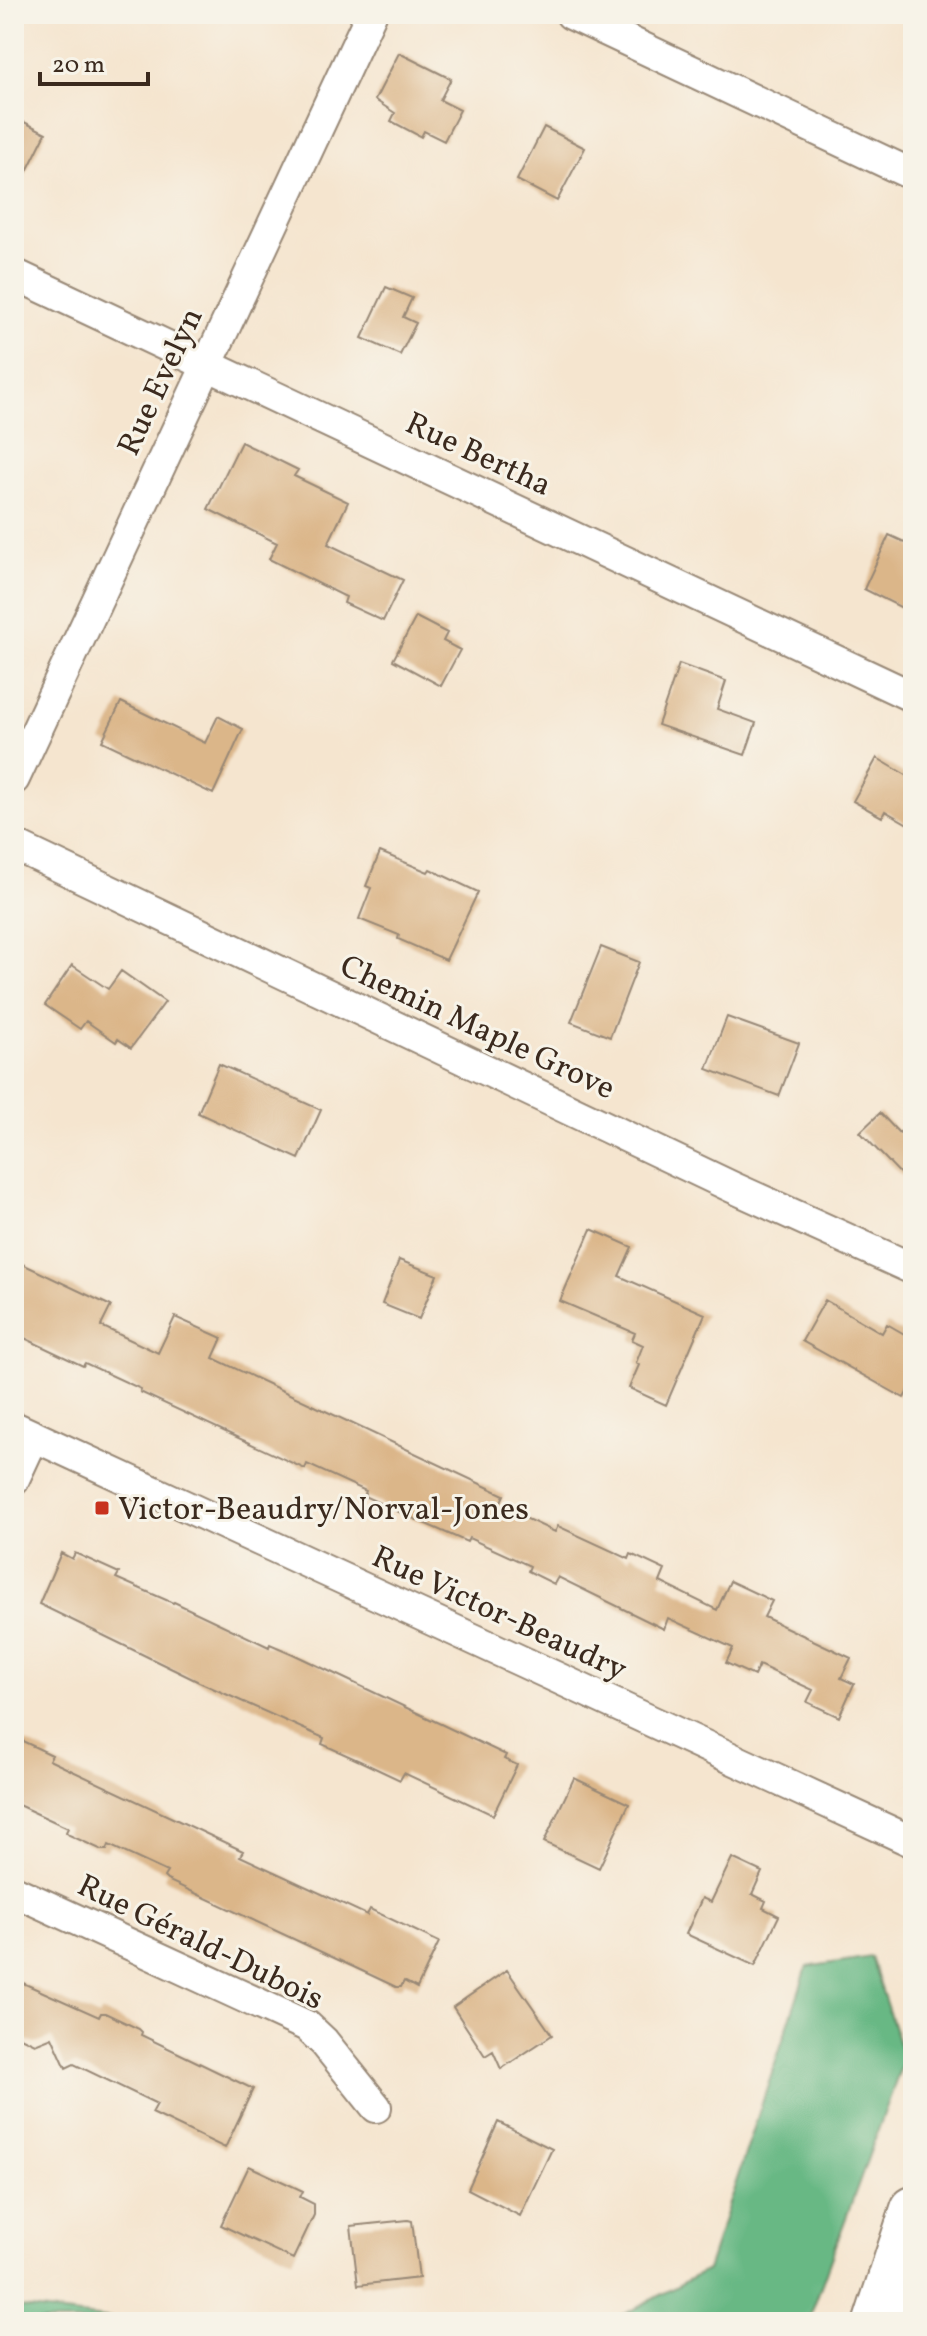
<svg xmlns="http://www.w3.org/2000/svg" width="927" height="2336" font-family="Vollkorn,serif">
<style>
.forest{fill:#67b884;stroke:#517151;stroke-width:2}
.building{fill:#dbb689}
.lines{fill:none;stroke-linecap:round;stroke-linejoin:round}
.street-casing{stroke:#988876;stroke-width:34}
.secondary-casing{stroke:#988876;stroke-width:48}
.street{stroke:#fff;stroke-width:30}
.secondary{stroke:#fff;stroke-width:44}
.poi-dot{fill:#c8321e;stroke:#f7f3e8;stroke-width:3}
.labels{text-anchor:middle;stroke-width:6;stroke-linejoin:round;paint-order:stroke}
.street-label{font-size:32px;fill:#3b2a1e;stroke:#f7f3e8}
.poi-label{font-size:32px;fill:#3b2a1e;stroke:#f7f3e8;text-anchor:start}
</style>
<rect width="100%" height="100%" fill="#f7f3e8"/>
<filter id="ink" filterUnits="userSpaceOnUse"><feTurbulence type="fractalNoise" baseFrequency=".0125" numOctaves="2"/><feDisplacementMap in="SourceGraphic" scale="16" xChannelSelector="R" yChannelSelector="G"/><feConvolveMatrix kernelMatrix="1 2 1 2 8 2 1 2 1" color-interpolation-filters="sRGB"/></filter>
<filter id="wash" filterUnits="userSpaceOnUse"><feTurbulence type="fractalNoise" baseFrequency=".006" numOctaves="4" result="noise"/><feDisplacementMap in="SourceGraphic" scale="32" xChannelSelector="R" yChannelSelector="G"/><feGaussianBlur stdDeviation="1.8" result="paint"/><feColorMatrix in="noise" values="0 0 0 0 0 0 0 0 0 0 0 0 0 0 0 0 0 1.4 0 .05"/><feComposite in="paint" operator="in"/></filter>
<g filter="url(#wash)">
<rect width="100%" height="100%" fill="#f5e5cf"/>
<path class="forest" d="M871,1957l33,102 -96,263h-198l97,-52 100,-303z
M14,2307l123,15h-123z"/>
<g id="blocks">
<path class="building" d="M399,53l52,26 -11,21 20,10 -16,31 -20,-10 -3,6 -30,-16 4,-8 -20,-13z
M14,117l32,16 -32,64z
M544,127l41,21 -28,53 -40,-21z
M386,287l26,11 -9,19 13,6 -16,32 -38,-17z
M241,442l57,28 -4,6 54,26 -20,42 75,36 -20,41 -39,-18 2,-6 -77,-38 8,-16 -69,-34z
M889,535l24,11v44l-9,19 -40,-20z
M416,617l31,16 -4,8 17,9 -19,36 -48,-26z
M679,664l47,17 -9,28 39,14 -11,32 -87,-30z
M121,702l84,41 13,-27 25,13 -30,65 -111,-53z
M877,758l36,21v48l-28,-16 -3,6 -29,-16z
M380,852l48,20 2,-3 48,23 -32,68 -48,-21 1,-4 -40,-16 12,-31 -5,-2z
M601,947l38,15 -29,75 -39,-15z
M72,965l36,24 13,-18 44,31 -34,46 -13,-9 -2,3 -30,-21 -6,8 -35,-24z
M727,1017l72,26 -20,53 -72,-27z
M219,1064l102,46 -22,49 -101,-46z
M880,1113l19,20 14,-13v67l-53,-55z
M591,1229l41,18 -13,29 86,38 -39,91 -37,-17 10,-23 -3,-2 7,-18 -11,-5 3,-7 -75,-32z
M14,1260l97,46 -10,20 57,27 17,-36 47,21 -9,20 291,137 -5,11 56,26 3,-6 71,33 2,-5 34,16 -5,12 57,28 13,-29 42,20 -8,16 87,41 -10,20 13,6 -15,33 -32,-15 6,-12 -54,-25 -5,11 -28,-13 7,-15 -65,-30 -4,11 -106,-52 -4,7 -26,-13 2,-5 -61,-28 -2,4 -57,-25 -46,-21 2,-5 -59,-27 -2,5 -165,-77 1,-3 -56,-26 -2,3 -69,-33z
M399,1260l38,15 -18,44 -37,-15z
M825,1300l57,33 5,-9 26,15v43l-9,16 -102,-57z
M61,1553l11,6 3,-6 44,20 -3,5 57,25 1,-1 95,45 1,-3 23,10 213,101 -2,4 13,6 -24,50 -89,-42 -4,7 -38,-18 -40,-18 2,-6 -125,-56 -160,-78z
M14,1737l38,18 -3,5 194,91 -3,5 127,59 3,-6 69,33 -22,46 -13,-7 -3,6h-5l-21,-10 -208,-97 -3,-3 3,-5 -58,-27 -2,5h-5l-33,-15 -3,-3 2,-4 -54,-25z
M574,1778l55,26 -30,64 -55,-26z
M732,1858l30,14 -10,22 14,7 -3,7 16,8 -24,50 -69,-32 16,-36 9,4z
M507,1970l45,65 -51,34 -8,-18 -8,5 -32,-49z
M14,1979l85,38 2,-4h4l34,16 3,3 -1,3 112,54 -28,59 -73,-35 5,-9 -83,-40 -8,4 -14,-31 -17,7 -21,-10z
M498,2122l54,27 -32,67 -52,-27z
M249,2166l54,25 -3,6 14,7v11l-21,44 -72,-34z
M408,2220l4,1 7,57 -61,7 -7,-59z"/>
</g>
</g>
<g filter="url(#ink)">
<use href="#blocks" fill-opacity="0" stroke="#988876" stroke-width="2"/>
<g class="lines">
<defs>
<path id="street" d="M571,14l342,161
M14,274l899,423
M14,779l357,-765
M14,845l718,342 181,82
M14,1427l899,415
M14,1479l20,-43
M14,1891l293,135 17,16 52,65"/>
<path id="secondary" d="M876,2322l37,-113"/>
</defs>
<use href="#street" class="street-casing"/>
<use href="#secondary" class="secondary-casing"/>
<use href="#street" class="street"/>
<use href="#secondary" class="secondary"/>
</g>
</g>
<rect class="poi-dot" x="94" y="1500" width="16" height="16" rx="4"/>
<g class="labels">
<g class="street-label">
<text transform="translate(159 381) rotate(-65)" y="11">Rue Evelyn</text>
<text transform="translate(479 453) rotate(25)" y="11">Rue Bertha</text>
<text transform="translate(478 1026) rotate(25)" y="11">Chemin Maple Grove</text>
<text transform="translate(500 1612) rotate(25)" y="11">Rue Victor-Beaudry</text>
<text transform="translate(201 1941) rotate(26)" y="11">Rue Gérald-Dubois</text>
</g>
<g class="poi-label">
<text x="118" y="1519">Victor-Beaudry/Norval-Jones</text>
</g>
</g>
<rect width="927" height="2336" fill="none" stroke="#f7f3e8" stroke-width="48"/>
<path d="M40 72v12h108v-12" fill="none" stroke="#3b2a1e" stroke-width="4"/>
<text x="52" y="72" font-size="24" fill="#3b2a1e" stroke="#f7f3e8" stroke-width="6" paint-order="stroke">20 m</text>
</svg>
